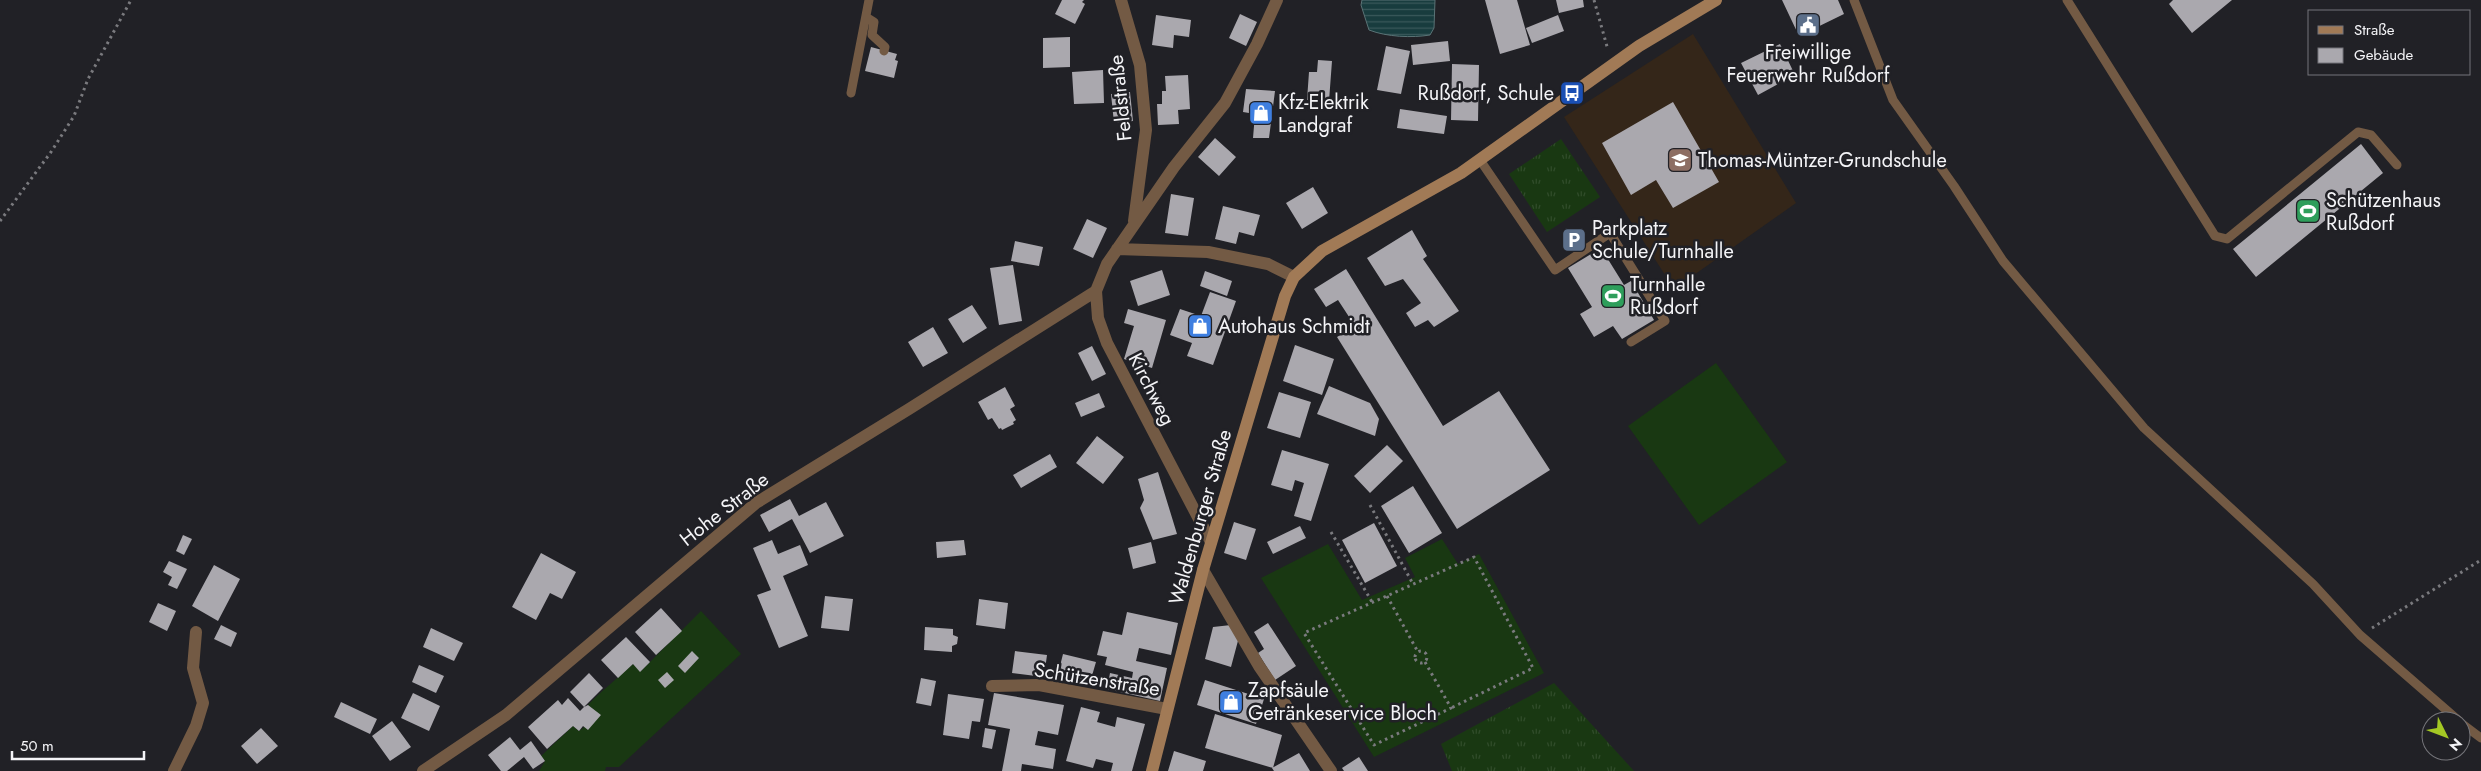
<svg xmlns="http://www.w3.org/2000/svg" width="2481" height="771" font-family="Jost,sans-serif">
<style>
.education{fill:#342619}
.grass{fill:url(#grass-tufts)}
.garden{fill:#193812}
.water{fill:url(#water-rules);stroke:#5a7376}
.building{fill:#aaa8ae}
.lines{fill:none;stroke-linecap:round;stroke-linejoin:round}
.path{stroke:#7a7a7e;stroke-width:3;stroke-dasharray:2.5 4;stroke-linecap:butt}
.lane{stroke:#735a44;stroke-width:9}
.street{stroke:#735a44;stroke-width:12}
.secondary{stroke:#a17a56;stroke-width:12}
.labels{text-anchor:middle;stroke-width:5;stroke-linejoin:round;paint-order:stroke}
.poi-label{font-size:20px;fill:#f4f4f7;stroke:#212126;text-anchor:start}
.street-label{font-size:20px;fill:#f4f4f7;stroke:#212126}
</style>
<defs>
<pattern id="grass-tufts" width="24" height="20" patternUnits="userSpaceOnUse" patternTransform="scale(1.25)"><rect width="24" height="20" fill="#193812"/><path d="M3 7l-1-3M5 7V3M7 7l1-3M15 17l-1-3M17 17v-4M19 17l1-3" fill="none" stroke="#304c2a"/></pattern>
<pattern id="water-rules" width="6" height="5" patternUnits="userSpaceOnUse" patternTransform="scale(1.25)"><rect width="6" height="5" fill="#183c3e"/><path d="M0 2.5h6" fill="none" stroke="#3a595b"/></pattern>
</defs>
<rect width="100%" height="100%" fill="#212126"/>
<path class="education" d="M1693,34l103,169 -122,86 -110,-172z"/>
<path class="grass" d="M1561,139l39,58 -53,35 -38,-58z
M1554,683l80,88h-182l-11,-27z"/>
<path class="garden" d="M1716,363l71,99 -88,63 -71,-99z
M1442,539l16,25 21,-10 65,119 -170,84 -113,-179 67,-34 34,56 53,-23 -10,-19z
M701,611l40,43 -122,113h-13l-1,4h-66l6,-10 -4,-5 32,-30 6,5 21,-16 -12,-10c14,-15 30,-27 45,-41l8,7z"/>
<path class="water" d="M1362,0h73l-1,28 -4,7c-18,3 -43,2 -61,-5l-8,-25z"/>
<path class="building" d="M1062,0h22l-2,2 3,2 -10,20 -20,-10z
M1485,0h32l13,45 -30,9z
M1556,0h27l1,7 -25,6z
M1782,0h56l6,14 -45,22z
M2173,0h59l-40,33 -23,-29z
M1240,14l17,8 -11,24 -17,-8z
M1156,15l35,5 -2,17 -15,-2 -1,13 -21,-3z
M1558,15l6,16 -32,12 -6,-15z
M1070,37v30l-27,1v-30z
M1448,41l2,20 -37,4 -2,-20z
M1780,44l15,31 -37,20 -17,-32z
M1386,46l24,5 -9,43 -24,-4z
M871,47l26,7 -2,6 3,1 -4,17 -29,-7z
M1318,60l14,1 -3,40 -22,-1 2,-28h8z
M1452,64l27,1 -1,56 -27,-1z
M1103,70l1,33 -30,1 -2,-32z
M1188,75l2,34 -12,1 1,14 -21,1 -1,-21h5v-13h4l-1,-15z
M1246,89l29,2 -6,47h-16l2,-24 -12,-2z
M1130,92l3,29 -19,2 -3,-29z
M1673,102l46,80 -46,26 -17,-28 -25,15 -29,-52z
M1400,109l47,7 -3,18 -47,-6z
M1215,138l21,19 -17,19 -21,-19z
M2361,144l22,29 -127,104 -23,-28z
M1313,187l15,26 -26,16 -16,-26z
M1171,194l23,4 -6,38 -23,-3z
M1223,206l37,9 -6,21 -15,-4 -3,12 -21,-5z
M1087,219l20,9 -14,30 -20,-9z
M1412,230l15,26 -4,3 36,52 -25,16 -6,-7 -13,7 -9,-14 15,-10 -18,-24 -18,7 -18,-28z
M1015,241l28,6 -4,19 -28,-5z
M1601,248l23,37 7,-4 23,39 -32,19 -9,-13 -19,11 -14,-23 12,-7 -24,-39z
M1013,265l9,56 -23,4 -9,-57z
M1346,269l97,157 56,-35 51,79 -93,59 -120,-192 18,-11 -17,-26 -12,7 -12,-18z
M1162,270l8,25 -32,11 -8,-25z
M1205,271l27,10 -5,15 -27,-10z
M1210,292l26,9 -23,64 -26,-9 5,-13 -22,-8 10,-26 21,7z
M972,305l15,23 -24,15 -15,-24z
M1128,309l38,11 -14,48 -28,-9 10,-33 -10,-3z
M933,327l15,26 -25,14 -15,-25z
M1295,345l39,14 -12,36 -39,-14z
M1092,346l14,28 -14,7 -14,-28z
M1329,386l41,17 9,16 -4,17 -58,-22z
M1005,387l10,19 -5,3 6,11 -3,2 1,2 -12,6 -1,-2 -2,1 -7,-11 -4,2 -10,-18z
M1279,392l32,10 -11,36 -33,-10z
M1099,393l6,14 -24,10 -6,-14z
M1097,436l27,21 -21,27 -27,-21z
M1387,445l16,16 -33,32 -16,-17z
M1282,450l47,14 -18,57 -17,-5 10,-33 -9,-3 -3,11 -21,-6z
M1050,454l7,13 -36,21 -8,-13z
M1158,472l19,62 -24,6 -13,-32 4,-8 -6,-21z
M1413,486l29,47 -33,20 -28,-47z
M790,499l9,17 27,-14 18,34 -34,17 -18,-34 -23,13 -9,-17z
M1234,522l22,7 -10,31 -22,-7z
M1374,523l23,43 -32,17 -23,-43z
M1300,526l6,12 -33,16 -6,-12z
M183,535l9,4 -8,16 -8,-4z
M772,540l6,14 22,-9 8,20 -25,11 25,60 -29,12 -22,-53 14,-5 -18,-42z
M964,540l2,15 -29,3 -1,-16z
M1151,542l5,21 -23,6 -5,-21z
M541,553l35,19 -14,27 -12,-6 -14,27 -24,-13z
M169,561l18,8 -10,20 -9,-4 4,-8 -9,-5z
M214,565l26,14 -22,42 -26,-15z
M825,596l28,3 -4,32 -28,-3z
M979,599l29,4 -3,26 -29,-4z
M158,603l18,8 -9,20 -18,-9z
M661,608l21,23 -26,24 -21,-23z
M1127,612l51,11 -7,32 -32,-7 -3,13 31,7 -7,33 -53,-12 3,-16 22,5 1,-6 -28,-7 2,-8 -10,-2 6,-24 19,4z
M1268,623l28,43 -21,14 -17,-27 6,-4 -10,-17z
M221,625l16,8 -6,14 -17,-8z
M1231,625l8,12 -8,30 -26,-8 8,-32z
M925,627l28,2v6l5,2 -1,7 -5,2v6l-28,-2z
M431,628l32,15 -9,18 -31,-14z
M626,637l24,25 -10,10 -7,-8 -15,14 -17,-18z
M692,651l7,7 -14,15 -7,-7z
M1015,651l32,4 -3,22 -32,-4z
M1063,654l33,8 -7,24 -32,-8z
M419,665l25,11 -8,17 -24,-11z
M667,672l7,8 -9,8 -7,-8z
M589,673l14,15 -19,19 4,-2 13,10 -13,15 -5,-4 -4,5 -6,-5 -26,23 -19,-22 30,-27 4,5 6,-7 12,13 4,-4 -14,-15z
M921,678l15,3 -5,25 -15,-3z
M1205,680l59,19 -8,25 -59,-19z
M413,693l27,13 -11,25 -28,-13z
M994,693l70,12 -6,30 -20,-4 -3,14 21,4 -3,20 -31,-5 -1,7h-19l8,-42 -22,-4z
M948,694l36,5 -4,23 -8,-1 -3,18 -26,-4z
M341,702l36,17 -7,15 -36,-17z
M1081,707l19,5 -3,10 18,5 2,-10 28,7 -13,47h-21l2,-8 -17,-4 -3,9 -27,-7z
M1215,714l67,21 -9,33 -68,-20z
M392,721l19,26 -21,14 -18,-25z
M261,728l17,18 -21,18 -16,-18z
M985,728l11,2 -4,19 -10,-2z
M510,737l10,13 11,-9 14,20 -12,8 -9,-12 -17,14h-6l-13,-16z
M1174,751l32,10 -3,10h-35z
M1299,753l11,18h-36l-2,-3z
M1359,757l9,14h-24l-2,-3z"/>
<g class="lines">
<path class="path" d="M1594,0l14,50
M0,221l51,-69 23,-36 14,-37 43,-79
M1370,505l43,79
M1331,532l41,70
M1387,596l31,56
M2372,628l109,-68
M1415 657a6 6 0 1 1 12 0a6 6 0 1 1-12 0Z
M1425,662l26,46 -77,37 -70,-112 170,-76 59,111 -82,40"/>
<path class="lane" d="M1854,0l39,100 61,86 49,75 141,167 169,156 47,51 99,86
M2067,0l148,236 12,3 131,-107 13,3 26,30
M866,17l8,5 -2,13 13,12 -1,4
M851,93l18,-93
M1480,160l75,110 55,-37 55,88 -34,21
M2461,723l20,15"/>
<path class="street" d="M1121,0l19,65 6,65 -12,91
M1117,249l91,3 60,12 26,13
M1211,542l-104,-199 -9,-25 -2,-27 11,-27 67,-97 51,-64 32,-59 20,-44
M1203,570l56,96 72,105
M992,686l47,-1 128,24
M174,771l22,-45 7,-23 -10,-35 3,-36
M423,771l83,-56 250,-212 153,-94 187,-118"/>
<path class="secondary" d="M1152,771l51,-201 82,-274 9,-19 28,-26 139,-78 178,-127 77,-46"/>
</g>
<defs>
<symbol id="civic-square" viewBox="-11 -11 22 22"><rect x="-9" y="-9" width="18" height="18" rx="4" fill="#5c6f8a" stroke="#212126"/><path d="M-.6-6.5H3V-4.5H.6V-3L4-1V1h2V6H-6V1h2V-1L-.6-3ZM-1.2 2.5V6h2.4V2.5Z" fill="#fff"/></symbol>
<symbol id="bus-square" viewBox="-11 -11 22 22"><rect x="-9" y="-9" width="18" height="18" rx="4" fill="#1a4fb4" stroke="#212126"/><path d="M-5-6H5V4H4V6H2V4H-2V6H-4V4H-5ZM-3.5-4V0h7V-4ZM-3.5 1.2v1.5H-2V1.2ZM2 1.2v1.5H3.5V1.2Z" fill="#fff"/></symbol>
<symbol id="shop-square" viewBox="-11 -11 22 22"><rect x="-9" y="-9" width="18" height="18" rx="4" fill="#3f7fe0" stroke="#212126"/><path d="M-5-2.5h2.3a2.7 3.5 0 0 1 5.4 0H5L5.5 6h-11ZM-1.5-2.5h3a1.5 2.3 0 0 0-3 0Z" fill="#fff"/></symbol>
<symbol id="school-square" viewBox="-11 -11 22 22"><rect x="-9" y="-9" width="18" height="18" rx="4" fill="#8d6e63" stroke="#212126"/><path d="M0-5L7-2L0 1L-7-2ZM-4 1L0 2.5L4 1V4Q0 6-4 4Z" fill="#fff"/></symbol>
<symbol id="stadium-square" viewBox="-11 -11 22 22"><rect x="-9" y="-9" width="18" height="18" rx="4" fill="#2e9e5b" stroke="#212126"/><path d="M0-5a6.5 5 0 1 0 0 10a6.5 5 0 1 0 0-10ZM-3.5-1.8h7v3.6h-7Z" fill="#fff"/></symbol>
<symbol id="parking-square" viewBox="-11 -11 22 22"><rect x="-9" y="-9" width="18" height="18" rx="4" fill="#5c6f8a" stroke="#212126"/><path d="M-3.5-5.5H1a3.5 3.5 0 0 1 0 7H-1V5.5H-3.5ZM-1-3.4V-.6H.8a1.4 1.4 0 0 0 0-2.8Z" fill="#fff"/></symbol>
</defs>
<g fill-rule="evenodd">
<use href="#civic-square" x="1794" y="11" width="28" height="28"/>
<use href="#bus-square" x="1558" y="79" width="28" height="28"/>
<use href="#shop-square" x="1247" y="99" width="28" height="28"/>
<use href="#school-square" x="1666" y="146" width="28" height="28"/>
<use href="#stadium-square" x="2294" y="197" width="28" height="28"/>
<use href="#parking-square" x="1560" y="226" width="28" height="28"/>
<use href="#stadium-square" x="1599" y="282" width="28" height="28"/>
<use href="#shop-square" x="1186" y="312" width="28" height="28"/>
<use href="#shop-square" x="1217" y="688" width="28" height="28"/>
</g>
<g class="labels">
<g class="poi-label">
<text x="1808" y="59" text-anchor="middle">Freiwillige<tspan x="1808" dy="23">Feuerwehr Rußdorf</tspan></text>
<text x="1554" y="100" text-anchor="end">Rußdorf, Schule</text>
<text x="1278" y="109">Kfz-Elektrik<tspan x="1278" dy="23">Landgraf</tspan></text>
<text x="1698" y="167">Thomas-Müntzer-Grundschule</text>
<text x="2326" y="207">Schützenhaus<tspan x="2326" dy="23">Rußdorf</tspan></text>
<text x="1592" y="235">Parkplatz<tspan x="1592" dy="23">Schule/Turnhalle</tspan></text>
<text x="1630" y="291">Turnhalle<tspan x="1630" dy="23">Rußdorf</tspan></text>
<text x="1218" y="333">Autohaus Schmidt</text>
<text x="1248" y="697">Zapfsäule<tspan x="1248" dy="23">Getränkeservice Bloch</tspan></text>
</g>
<g class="street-label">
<text transform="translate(1120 98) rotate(-96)" y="7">Feldstraße</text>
<text transform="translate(1152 389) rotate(63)" y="7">Kirchweg</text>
<text transform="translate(724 509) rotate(-38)" y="7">Hohe Straße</text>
<text transform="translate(1200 517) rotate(-74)" y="7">Waldenburger Straße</text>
<text transform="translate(1097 679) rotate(9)" y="7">Schützenstraße</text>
</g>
</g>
<rect x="2308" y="10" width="162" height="65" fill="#212126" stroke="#75757a"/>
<rect x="2318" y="26" width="25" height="8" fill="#a17a56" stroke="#75757a"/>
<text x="2354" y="35" font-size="15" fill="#f4f4f7">Straße</text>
<rect x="2318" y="48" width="25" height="15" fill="#aaa8ae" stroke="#75757a"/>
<text x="2354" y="60" font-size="15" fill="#f4f4f7">Gebäude</text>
<g transform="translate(2446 736) rotate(132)"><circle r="24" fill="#212126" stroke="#75757a"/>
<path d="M0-4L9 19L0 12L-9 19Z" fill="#a4c824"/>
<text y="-8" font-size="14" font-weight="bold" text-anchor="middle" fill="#f4f4f7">N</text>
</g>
<path d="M12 751v8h132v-8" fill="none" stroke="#f4f4f7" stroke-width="2.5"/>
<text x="20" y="751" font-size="15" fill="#f4f4f7" stroke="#212126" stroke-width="4" paint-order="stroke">50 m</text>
</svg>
